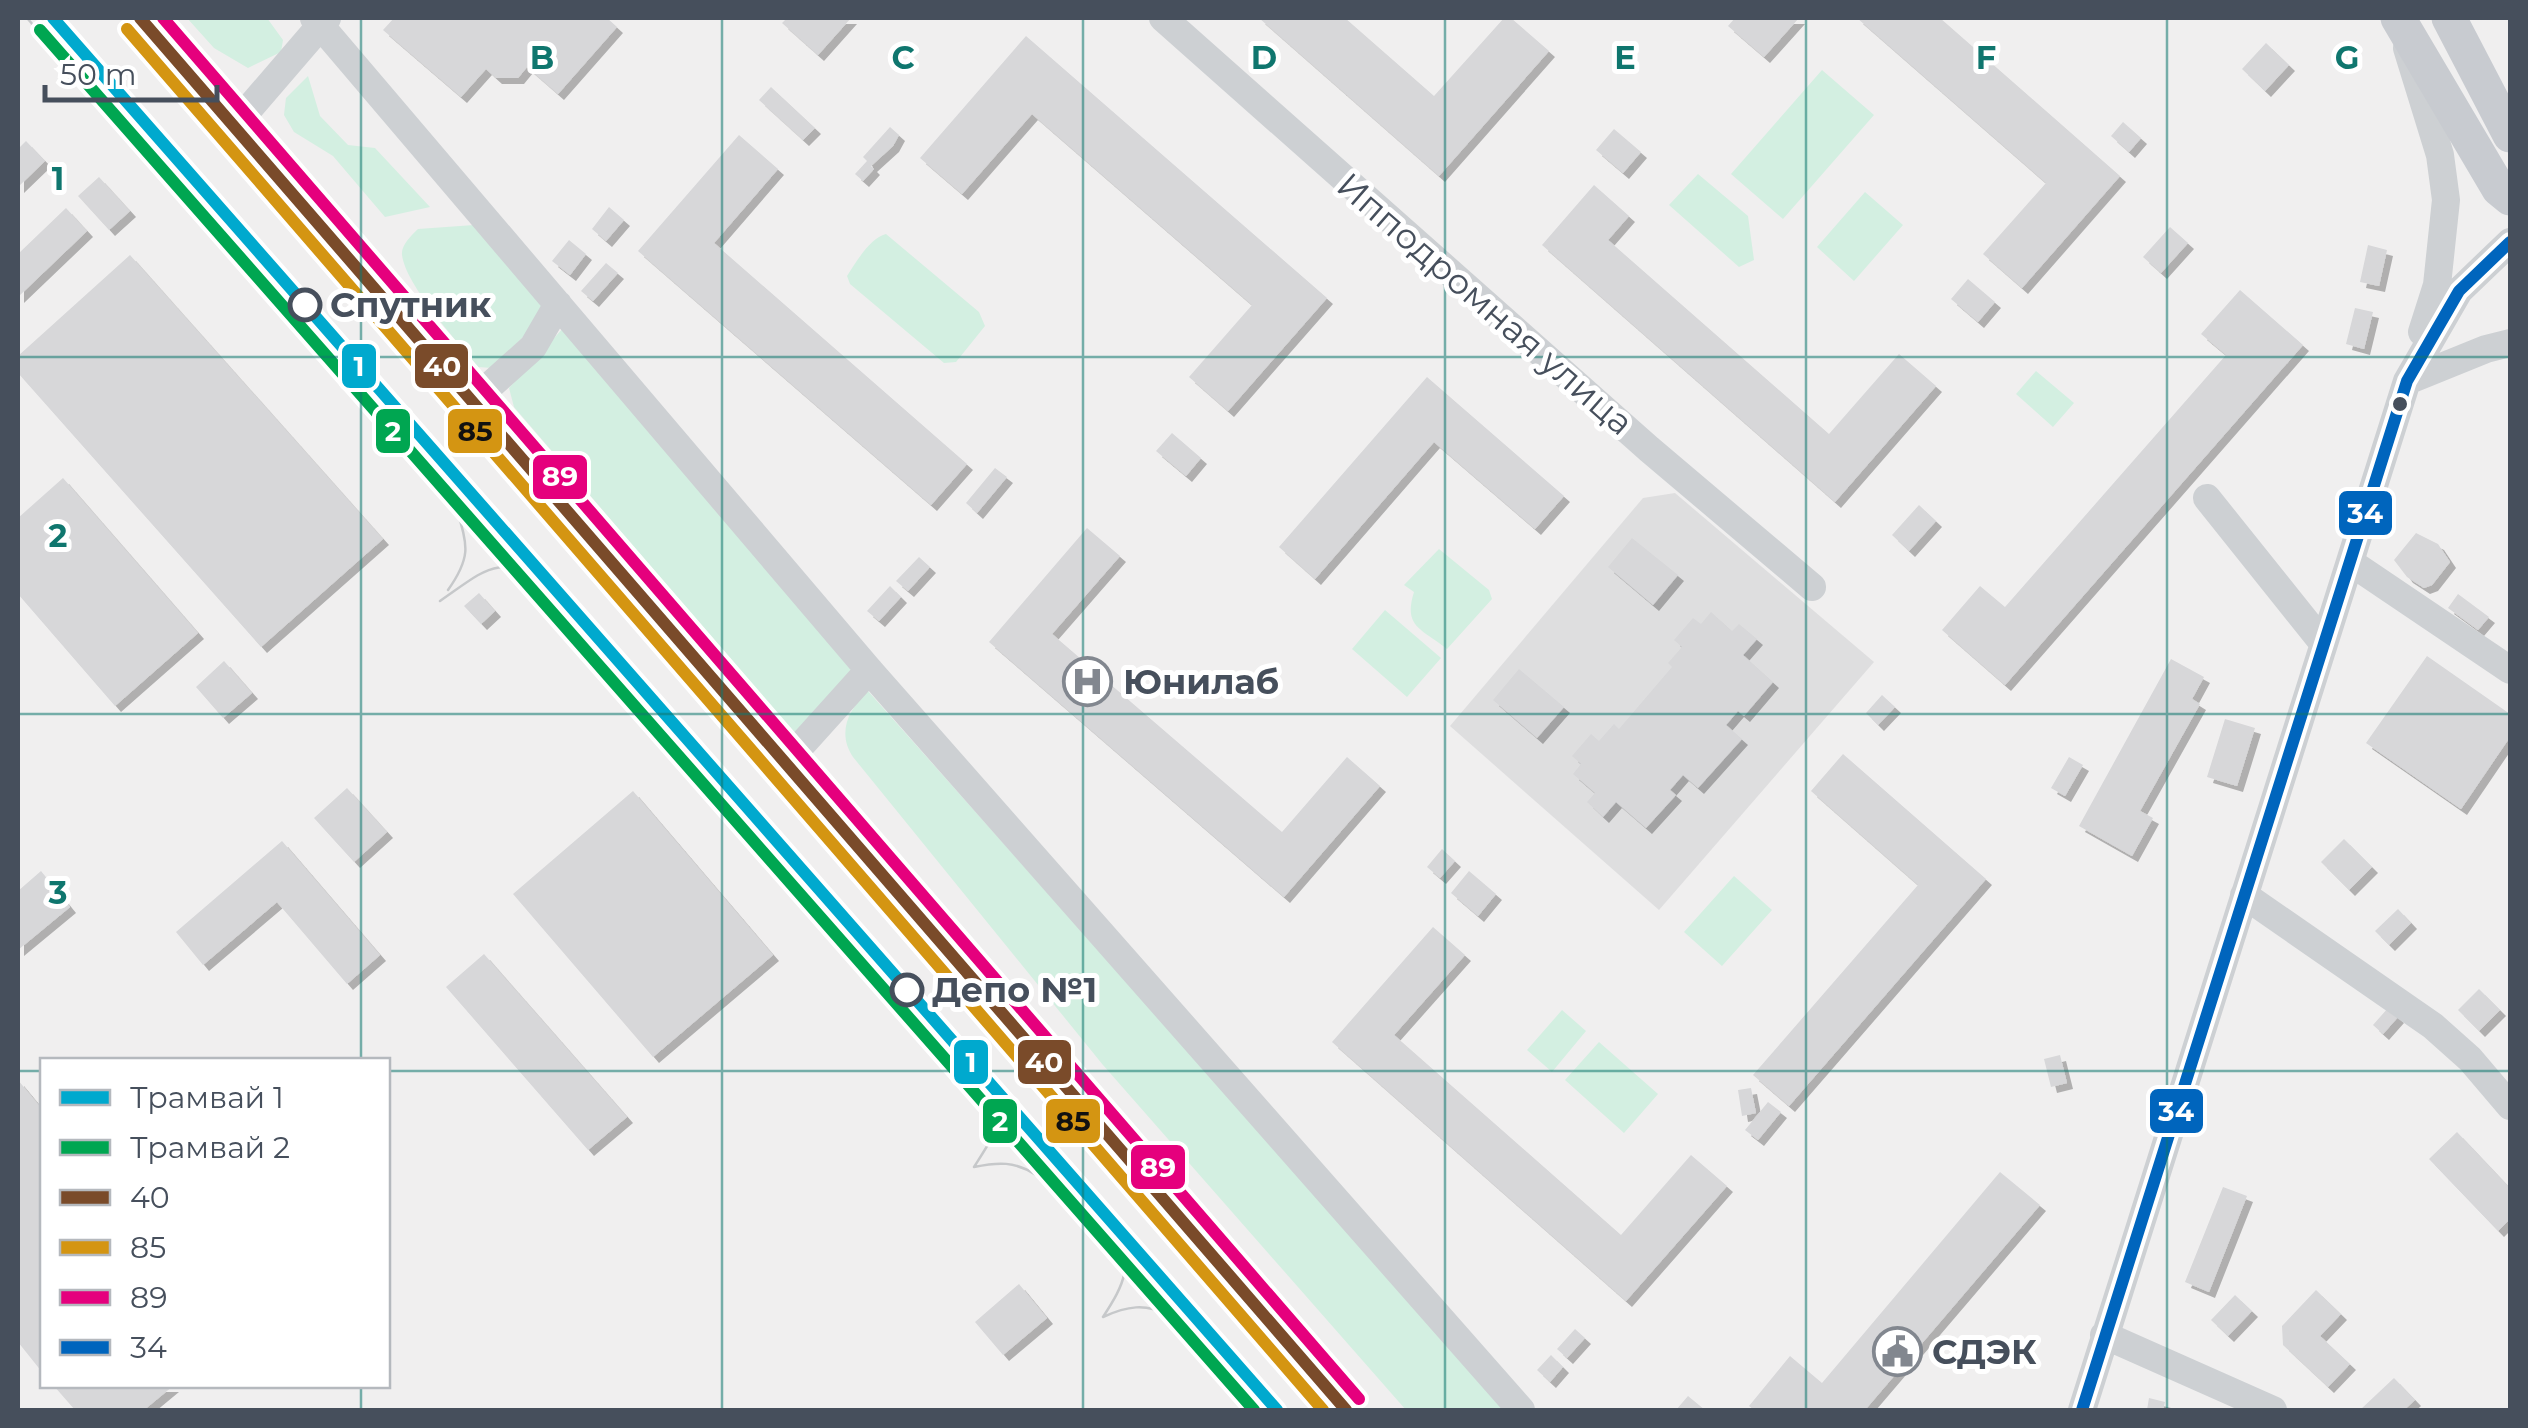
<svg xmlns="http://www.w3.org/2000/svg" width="2528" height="1428" font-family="Montserrat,sans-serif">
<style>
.education{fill:#dededf}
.green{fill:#d3efe1}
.building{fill:#d7d7d9;filter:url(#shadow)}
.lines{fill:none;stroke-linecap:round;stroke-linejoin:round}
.minor{stroke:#cdd0d3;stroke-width:28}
.major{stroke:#c8cbd0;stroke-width:35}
.tram{stroke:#c6c8ca;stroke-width:2.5}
.bus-1-casing{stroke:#fff;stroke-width:20}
.bus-2-casing{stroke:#fff;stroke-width:20}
.bus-3-casing{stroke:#fff;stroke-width:20}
.bus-4-casing{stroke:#fff;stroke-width:20}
.bus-1{stroke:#7a4b2a;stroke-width:12}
.bus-2{stroke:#d49512;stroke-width:12}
.bus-3{stroke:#e5007d;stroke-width:12}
.bus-4{stroke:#0065bd;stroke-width:12}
.tram-1-casing{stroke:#fff;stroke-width:20}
.tram-2-casing{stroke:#fff;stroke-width:20}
.tram-1{stroke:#00a9ce;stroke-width:12}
.tram-2{stroke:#00a651;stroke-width:12}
.grid{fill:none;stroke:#0f766e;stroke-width:2.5;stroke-opacity:0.55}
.stop-dot{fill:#fff;stroke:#464f5c;stroke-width:5}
.bus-dot{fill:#464f5c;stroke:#fff;stroke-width:4}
.labels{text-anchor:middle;stroke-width:10;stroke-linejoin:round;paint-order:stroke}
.street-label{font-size:35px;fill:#464f5c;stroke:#fff}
.stop-label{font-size:35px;font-weight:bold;fill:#464f5c;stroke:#fff;text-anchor:start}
.poi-label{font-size:35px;font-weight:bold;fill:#464f5c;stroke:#fff;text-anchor:start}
.grid-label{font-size:32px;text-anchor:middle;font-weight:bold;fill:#0f766e;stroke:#fff;stroke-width:10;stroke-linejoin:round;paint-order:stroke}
.line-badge{stroke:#fff;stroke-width:4}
.badge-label{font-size:28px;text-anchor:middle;font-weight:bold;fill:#fff}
.pale-badge-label{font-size:28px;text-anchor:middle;font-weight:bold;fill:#111}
</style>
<defs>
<filter id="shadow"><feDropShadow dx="6" dy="6" stdDeviation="0" flood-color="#0004"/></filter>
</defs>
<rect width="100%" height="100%" fill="#f0efef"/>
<path class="education" d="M1675,493l199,169 -215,248 -209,-184 193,-228z"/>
<path class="green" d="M187,18h80l16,22 -2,12 -33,16 -34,-20z
M1822,70l52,45 -91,104 -52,-45z
M308,76l12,40 28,29 27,3 55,59 -45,10 -52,-61 -39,-24 -10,-17 2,-17z
M1698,174l50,42 6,44 -15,7 -70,-62z
M1865,192l38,33 -49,56 -37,-34z
M474,225l72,75v14l-54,54 -14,-1c-20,-25 -72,-81 -76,-112 -1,-10 9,-19 16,-26z
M886,234l93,78 6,14 -29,36 -12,1 -94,-79 -3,-8c9,-14 23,-38 39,-42z
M565,326l287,345 -58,62 -280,-326 -5,-19z
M2036,371l38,32 -21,24 -37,-33z
M1439,549l50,41 3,9 -45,50c-26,-21 -44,-22 -33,-57l-10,-7z
M1385,610l56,48 -34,39 -55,-48z
M868,691l639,719h-101l-303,-345 -250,-308c-16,-24 -5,-47 15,-66z
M1734,876l38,34 -50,56 -38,-34z
M1562,1010l24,21 -34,41 -25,-22z
M1599,1042l59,52 -34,39 -59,-53z"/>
<path class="building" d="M394,18h213l10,9 -59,67 -31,-27 -9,11h-22l-10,-9 -25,28 -78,-67z
M787,18h64l-33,37 -36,-32z
M1259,18h86l89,78 70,-78h7l38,33 -110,125z
M1735,18h64l-35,39 -36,-31z
M1857,18h83l180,158 -98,112 -39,-34 63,-71z
M1026,36l301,262 -99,113 -39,-34 63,-72 -220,-191 -70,80 -42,-36z
M2266,43l23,22 -24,26 -23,-22z
M771,87l44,41 -12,12 -44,-40z
M2123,122l18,16 -12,14 -18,-16z
M890,127l9,8 -6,11 -22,20 3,3 -11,12 -8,-7 12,-13 -4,-4z
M1614,129l27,23 -18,21 -27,-23z
M739,135l39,34 -64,74 253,221 -36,41 -293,-254z
M26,141l19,20 -27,26v-38z
M99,177l31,34 -21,19 -31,-34z
M1594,185l35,31 -21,24 221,194 70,-80 37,32 -101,116 -293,-257z
M609,207l15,13 -18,21 -14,-12z
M66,208l21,23 -69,66v-43z
M2170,227l18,16 -27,30 -18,-16z
M569,240l17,14 -16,21 -18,-14z
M2368,245l19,5 -8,36 -19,-4z
M130,255l253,284 -122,108 -243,-274v-17z
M606,263l12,10 -25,28 -12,-10z
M1968,279l27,23 -17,20 -27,-23z
M2240,290l63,55 -298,340 -63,-55 38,-44 25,21 221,-252 -25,-21z
M2355,308l18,4 -9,37 -18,-5z
M1427,377l137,119 -29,33 -101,-87 -119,137 -36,-32z
M1172,433l29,25 -15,18 -30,-25z
M995,468l12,9 -30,36 -11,-10z
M63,478l135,155 -83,73 -97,-112v-76z
M1919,505l17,16 -27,30 -17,-16z
M1087,528l33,28 -68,78 230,198 65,-75 33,29 -96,111 -295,-255z
M2416,533l22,11 12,18 -18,23 -8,3 -17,-11 -13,-17z
M1632,538l46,37 -25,30 -45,-38z
M919,557l11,10 -22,24 -12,-10z
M890,586l11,11 -22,24 -12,-10z
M479,593l16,18 -14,13 -17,-18z
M2458,594l31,23 -11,13 -30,-22z
M1711,612l21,19 7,-7 18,15 -14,16 30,27 -29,34 -6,-5 -12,14 16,14 -44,49 -15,-13 -13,15 6,5 -30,33 -30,-26 -13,15 -16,-15 8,-9 -22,-19 8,-10 -9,-8 19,-22 8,7 15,-17 5,5 53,-62 -4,-4 14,-16 -8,-7 19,-22 8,6z
M2427,656l83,58v23l-49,72 -95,-66z
M2171,659l33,18 -12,22 8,5 -60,107 13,7 -21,38 -53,-30z
M224,661l28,32 -29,25 -27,-31z
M1519,669l45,38 -27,31 -44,-38z
M1882,695l13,12 -17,18 -12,-12z
M2225,719l30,9 -18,58 -30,-9z
M1843,754l143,125 -197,227 -36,-31 165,-190 -107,-94z
M2069,757l14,8 -18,31 -14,-8z
M347,788l40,44 -33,30 -40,-44z
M633,791l140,164 -120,102 -140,-163z
M2344,839l28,28 -23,23 -28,-28z
M282,841l98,114 -33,29 -70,-82 -74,63 -27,-33z
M1442,849l13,12 -15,17 -13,-11z
M41,871l29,36 -52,43v-59z
M1469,871l27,23 -18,22 -27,-23z
M2398,909l13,14 -22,22 -14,-14z
M1433,927l32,28 -71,80 227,200 70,-80 36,31 -101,115 -294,-259z
M484,954l143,163 -39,33 -142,-163z
M2479,989l21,21 -21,21 -21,-21z
M2388,1008l10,9 -15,17 -10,-9z
M2060,1055l7,28 -16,4 -7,-28z
M18,1080l24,29v263l-24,-30z
M1751,1088l5,25 -14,3 -4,-26z
M1768,1102l13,10 -23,28 -13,-10z
M2457,1132l53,56v31l-12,12 -69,-72z
M2000,1172l40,33 -175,205h-111l-5,-4 41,-50 32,27z
M2223,1187l24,9 -38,96 -24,-10z
M1019,1284l28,34 -44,37 -28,-33z
M2316,1290l25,24 -21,22 30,28 -22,23 -45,-42 -1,-19z
M2235,1295l17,16 -24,25 -17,-16z
M1575,1329l10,9 -18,20 -10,-9z
M1551,1355l12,12 -13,15 -13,-12z
M2394,1378l21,22 -11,10h-44z
M54,1386h119l-29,24h-69z
M1688,1396l17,14h-29z
M2149,1398l16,4 -2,8h-16z"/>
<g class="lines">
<path class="minor" d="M314,18l555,652 652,740
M1163,18l486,431 163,138
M2407,48l33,107 6,45 -9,85 -15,47
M235,125l92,-107
M2407,381l79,-32 24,-6
M473,401l60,-54 25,-43
M2207,498l116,145
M2350,562l160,108
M787,761l82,-91
M2244,895l189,131 37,33 40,47
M2104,1335l169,75
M2082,1410l325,-1029 52,-90 51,-49"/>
<path class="major" d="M140,18l647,743 559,649
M2398,18l101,171 11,9
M2449,18l61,117"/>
<path class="tram" d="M27,18l479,546 79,85 292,340 378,421
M448,590c22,-31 21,-44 9,-79
M440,601c49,-34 58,-48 114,-16
M974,1167c22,-35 32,-46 15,-86
M974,1167c24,-5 41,-6 62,8
M1103,1317c22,-34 30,-51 14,-90
M1103,1317c24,-11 42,-14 66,-2"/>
<defs>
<path id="bus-1" d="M140,18l1206,1392"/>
<path id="bus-2" d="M127,29l1196,1381"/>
<path id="bus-3" d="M163,18l1196,1381"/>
<path id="bus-4" d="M2082,1410l325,-1029 52,-90 51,-49"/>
</defs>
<use href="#bus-1" class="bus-1-casing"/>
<use href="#bus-2" class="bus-2-casing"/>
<use href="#bus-3" class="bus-3-casing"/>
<use href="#bus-4" class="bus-4-casing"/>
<use href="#bus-1" class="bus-1"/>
<use href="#bus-2" class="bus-2"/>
<use href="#bus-3" class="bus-3"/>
<use href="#bus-4" class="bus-4"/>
<defs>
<path id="tram-1" d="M53,18l1224,1392"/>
<path id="tram-2" d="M40,30l1214,1380"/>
</defs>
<use href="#tram-1" class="tram-1-casing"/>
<use href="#tram-2" class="tram-2-casing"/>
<use href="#tram-1" class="tram-1"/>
<use href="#tram-2" class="tram-2"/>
</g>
<path class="grid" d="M361,18v1042M722,18v1392M1083,18v1392M1445,18v1392M1806,18v1392M2167,18v1392M18,357h2492M18,714h2492M18,1071h24M388,1071h2122M361,1386v24"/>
<defs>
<symbol id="hospital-ring" viewBox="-11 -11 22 22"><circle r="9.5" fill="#fff" stroke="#82878f" stroke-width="1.5"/><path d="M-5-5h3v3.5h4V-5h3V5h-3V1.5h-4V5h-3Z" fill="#82878f"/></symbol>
<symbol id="civic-ring" viewBox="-11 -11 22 22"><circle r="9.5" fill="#fff" stroke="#82878f" stroke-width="1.5"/><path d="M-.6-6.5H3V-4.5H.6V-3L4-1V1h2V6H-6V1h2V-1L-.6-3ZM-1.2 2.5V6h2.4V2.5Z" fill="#82878f"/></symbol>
</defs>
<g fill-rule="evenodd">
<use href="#hospital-ring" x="1060" y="654" width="55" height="55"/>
<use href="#civic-ring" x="1870" y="1324" width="55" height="55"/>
</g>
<g class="stop-dot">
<circle cx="305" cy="305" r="15"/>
<circle cx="907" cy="990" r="15"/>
</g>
<circle class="bus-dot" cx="2400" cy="404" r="9"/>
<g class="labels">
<g class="street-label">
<text transform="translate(1485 304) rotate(41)" y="12">Ипподромная улица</text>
</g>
<g class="stop-label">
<text x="330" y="317">Спутник</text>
<text x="932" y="1002">Депо №1</text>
</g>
<g class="poi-label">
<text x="1123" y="694">Юнилаб</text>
<text x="1932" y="1364">СДЭК</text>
</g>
</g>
<g class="grid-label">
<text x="542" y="69">B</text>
<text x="903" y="69">C</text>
<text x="1264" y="69">D</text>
<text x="1625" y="69">E</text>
<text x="1986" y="69">F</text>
<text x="2347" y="69">G</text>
<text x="58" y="190">1</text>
<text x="58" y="547">2</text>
<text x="58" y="904">3</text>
</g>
<g class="line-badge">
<rect x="340" y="342" width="38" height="48" rx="10" fill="#00a9ce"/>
<rect x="413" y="342" width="57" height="48" rx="10" fill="#7a4b2a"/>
<rect x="446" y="407" width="58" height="48" rx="10" fill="#d49512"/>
<rect x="374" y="407" width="38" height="48" rx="10" fill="#00a651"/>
<rect x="531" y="453" width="58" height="48" rx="10" fill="#e5007d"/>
<rect x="2337" y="489" width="57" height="48" rx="10" fill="#0065bd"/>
<rect x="1016" y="1038" width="57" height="48" rx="10" fill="#7a4b2a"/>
<rect x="952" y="1038" width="38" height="48" rx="10" fill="#00a9ce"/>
<rect x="2148" y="1087" width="57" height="48" rx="10" fill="#0065bd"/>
<rect x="981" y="1097" width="38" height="48" rx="10" fill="#00a651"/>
<rect x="1044" y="1097" width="58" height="48" rx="10" fill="#d49512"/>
<rect x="1129" y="1143" width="58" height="48" rx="10" fill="#e5007d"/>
</g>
<g class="badge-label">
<text x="359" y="376">1</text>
<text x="442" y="376">40</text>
<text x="393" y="441">2</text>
<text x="560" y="486">89</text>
<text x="2365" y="523">34</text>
<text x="1044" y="1072">40</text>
<text x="971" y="1072">1</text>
<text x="2176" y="1121">34</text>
<text x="1000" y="1131">2</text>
<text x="1158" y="1177">89</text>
</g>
<g class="pale-badge-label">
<text x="475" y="441">85</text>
<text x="1073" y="1131">85</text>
</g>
<rect width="2528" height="1428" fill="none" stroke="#464f5c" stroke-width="40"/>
<rect x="40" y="1058" width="350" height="330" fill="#ffffff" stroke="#b5b9be" stroke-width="2.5"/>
<rect x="60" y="1090" width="50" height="15" fill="#00a9ce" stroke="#b5b9be" stroke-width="2.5"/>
<text x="130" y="1108" font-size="30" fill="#464f5c">Трамвай 1</text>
<rect x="60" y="1140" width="50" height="15" fill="#00a651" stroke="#b5b9be" stroke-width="2.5"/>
<text x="130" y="1158" font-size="30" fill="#464f5c">Трамвай 2</text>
<rect x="60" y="1190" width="50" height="15" fill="#7a4b2a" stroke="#b5b9be" stroke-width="2.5"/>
<text x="130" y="1208" font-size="30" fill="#464f5c">40</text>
<rect x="60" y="1240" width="50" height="15" fill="#d49512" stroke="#b5b9be" stroke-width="2.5"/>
<text x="130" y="1258" font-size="30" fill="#464f5c">85</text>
<rect x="60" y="1290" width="50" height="15" fill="#e5007d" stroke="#b5b9be" stroke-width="2.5"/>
<text x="130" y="1308" font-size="30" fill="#464f5c">89</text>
<rect x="60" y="1340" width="50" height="15" fill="#0065bd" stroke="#b5b9be" stroke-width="2.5"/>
<text x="130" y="1358" font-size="30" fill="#464f5c">34</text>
<path d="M45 85v15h172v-15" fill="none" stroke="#464f5c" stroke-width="5"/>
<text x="60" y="85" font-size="30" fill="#464f5c" stroke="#ffffff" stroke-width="8" paint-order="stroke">50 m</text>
</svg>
